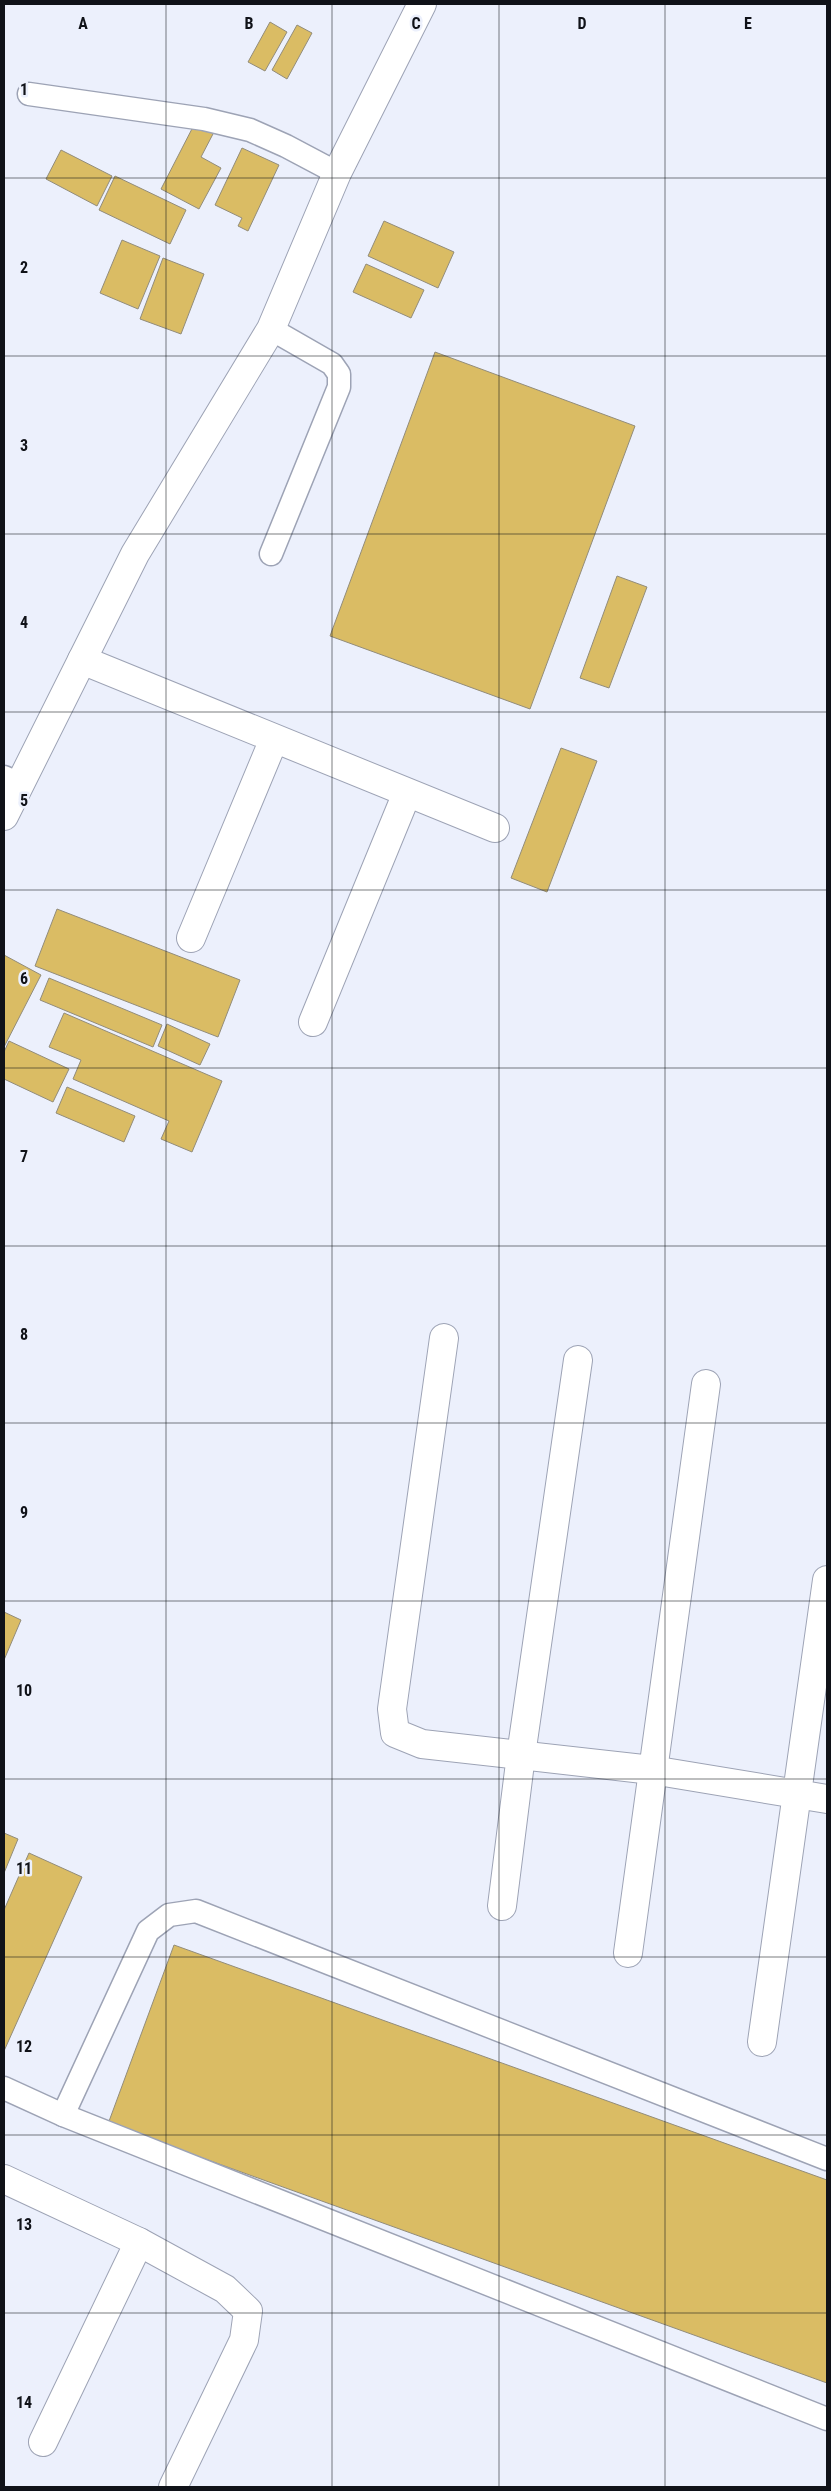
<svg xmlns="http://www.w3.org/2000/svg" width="831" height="2491" font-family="'Roboto Condensed',sans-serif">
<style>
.building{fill:#dabc64;stroke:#928c7a}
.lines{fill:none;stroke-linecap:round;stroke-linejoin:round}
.lane-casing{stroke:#9da3b5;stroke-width:25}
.street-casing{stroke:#9da3b5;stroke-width:30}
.secondary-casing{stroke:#9da3b5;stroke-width:30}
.lane{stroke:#fff;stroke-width:22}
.street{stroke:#fff;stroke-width:28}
.secondary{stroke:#fff;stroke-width:28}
.grid{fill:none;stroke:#101218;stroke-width:1;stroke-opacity:0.55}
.grid-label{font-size:16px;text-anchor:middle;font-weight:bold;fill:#101218;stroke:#ecf0fc;stroke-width:5;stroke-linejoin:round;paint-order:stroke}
</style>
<rect width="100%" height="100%" fill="#ecf0fc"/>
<!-- building -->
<g class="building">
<polygon points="270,22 287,32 265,71 248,62"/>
<polygon points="297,25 312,33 287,79 272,70"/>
<polygon points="195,123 214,132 201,157 221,168 199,209 161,189"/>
<polygon points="242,148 279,165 248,231 238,226 242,218 215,205"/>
<polygon points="61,150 112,176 97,206 46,179"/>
<polygon points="115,176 186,210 170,244 99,210"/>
<polygon points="384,221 454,252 438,288 368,256"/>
<polygon points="122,240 160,256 138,309 100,293"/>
<polygon points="163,258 204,274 181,334 140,319"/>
<polygon points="366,264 424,290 411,318 353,292"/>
<polygon points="435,352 635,426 530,709 330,636"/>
<polygon points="617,576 647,587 609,688 580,678"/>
<polygon points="561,748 597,761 547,892 511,878"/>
<polygon points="57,909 240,980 218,1037 35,966"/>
<polygon points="4,955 41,975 4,1047"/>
<polygon points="49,978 162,1025 153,1047 40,1000"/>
<polygon points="64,1013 222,1081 192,1152 161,1139 169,1121 73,1079 81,1060 49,1047"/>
<polygon points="167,1024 210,1044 200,1065 158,1046"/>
<polygon points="9,1041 69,1069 53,1102 4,1079 4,1052"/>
<polygon points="67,1087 135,1116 124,1142 56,1113"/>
<polygon points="4,1612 21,1620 4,1660"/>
<polygon points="4,1833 18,1839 4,1873"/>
<polygon points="29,1853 82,1877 4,2051 4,1910"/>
<polygon points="174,1945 827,2180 827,2383 108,2124"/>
</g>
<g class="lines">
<!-- lane casing -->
<g class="lane-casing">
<g id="lane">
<polyline points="29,94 204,119 250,130 286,146 337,173"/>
<polyline points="271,554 339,387 339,374 332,364 271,329"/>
<polyline points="4,777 20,784"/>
<polyline points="4,2088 63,2115 827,2419"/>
<polyline points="63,2115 148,1931 169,1915 196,1911 827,2159"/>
</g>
</g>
<!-- street casing -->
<g class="street-casing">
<g id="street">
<polyline points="82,660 495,828"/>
<polyline points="191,938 274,739"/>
<polyline points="313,1022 407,793"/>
<polyline points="444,1338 392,1709 395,1733 422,1744 652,1770 827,1799"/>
<polyline points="502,1906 521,1755 578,1360"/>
<polyline points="628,1953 706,1384"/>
<polyline points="762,2042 827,1580"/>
<polyline points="4,2179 139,2242 225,2289 248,2311 244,2340 173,2487"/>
<polyline points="43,2442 139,2242"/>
</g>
</g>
<!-- secondary casing -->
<g class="secondary-casing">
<polyline id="secondary" points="4,816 135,554 271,329 337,173 422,4"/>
</g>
<!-- lane -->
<use href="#lane" class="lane"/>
<!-- street -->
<use href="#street" class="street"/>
<!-- secondary -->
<use href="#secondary" class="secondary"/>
</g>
<!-- grid -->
<path class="grid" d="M166 4V2487M332 4V2487M499 4V2487M665 4V2487M4 178H827M4 356H827M4 534H827M4 712H827M4 890H827M4 1068H827M4 1246H827M4 1423H827M4 1601H827M4 1779H827M4 1957H827M4 2135H827M4 2313H827"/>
<g class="grid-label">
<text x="83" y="29">A</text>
<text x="249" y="29">B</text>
<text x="416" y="29">C</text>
<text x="582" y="29">D</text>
<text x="748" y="29">E</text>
<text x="24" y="95">1</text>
<text x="24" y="273">2</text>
<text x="24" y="451">3</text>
<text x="24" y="628">4</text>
<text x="24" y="806">5</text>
<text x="24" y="984">6</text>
<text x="24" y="1162">7</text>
<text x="24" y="1340">8</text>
<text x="24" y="1518">9</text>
<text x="24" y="1696">10</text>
<text x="24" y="1874">11</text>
<text x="24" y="2052">12</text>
<text x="24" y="2230">13</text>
<text x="24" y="2408">14</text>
</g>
<!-- border -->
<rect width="831" height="2491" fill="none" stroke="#101218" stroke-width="10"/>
</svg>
